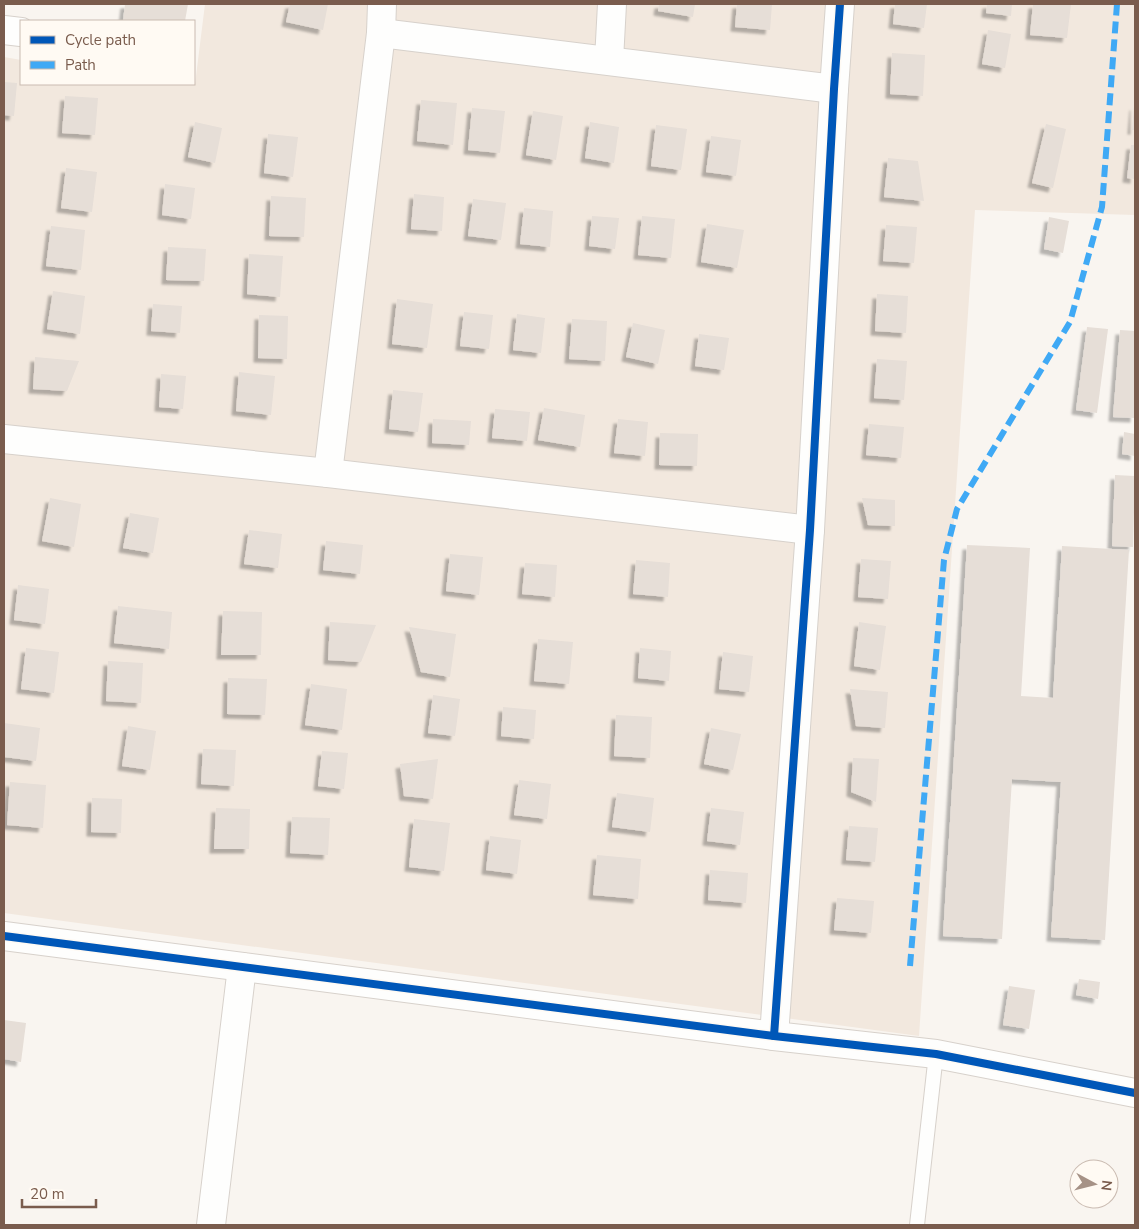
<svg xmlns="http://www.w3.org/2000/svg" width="1139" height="1229" font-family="'Nunito Sans',sans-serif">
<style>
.residential{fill:#f2e8de}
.building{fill:#e6ded7;filter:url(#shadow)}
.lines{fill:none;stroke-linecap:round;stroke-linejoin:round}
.lane-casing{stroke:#d7d1cb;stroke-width:16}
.street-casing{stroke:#d7d1cb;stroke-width:30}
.lane{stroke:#fefefd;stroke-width:14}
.street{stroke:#fefefd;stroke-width:28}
.quiet{stroke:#3fa9f5;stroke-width:6;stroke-dasharray:12 6;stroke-linecap:butt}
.cycleway-casing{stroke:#fffaf3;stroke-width:11}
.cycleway{stroke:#0057b8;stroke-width:8}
</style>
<defs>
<filter id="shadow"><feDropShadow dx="-4.5" dy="4.5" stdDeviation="1" flood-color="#0004"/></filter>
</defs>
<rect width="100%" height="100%" fill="#f9f5f0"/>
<!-- residential -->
<polygon class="residential" points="205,4 1135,4 1135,215 975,210 919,1036 4,913 4,57 21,60 21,84 195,84"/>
<!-- building -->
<g class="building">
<polygon points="125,4 188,4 185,21 123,21"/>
<polygon points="290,4 328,4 323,30 286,22"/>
<polygon points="659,4 695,4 693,17 658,11"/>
<polygon points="737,4 772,4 770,30 735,27"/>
<polygon points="895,4 927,4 924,28 893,24"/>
<polygon points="987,4 1012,4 1011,16 986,13"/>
<polygon points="1033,4 1071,4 1067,38 1030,35"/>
<polygon points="988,30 1011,34 1005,68 982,64"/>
<polygon points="892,53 925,55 923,96 890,94"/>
<polygon points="4,82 17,83 14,116 4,115"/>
<polygon points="65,96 98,98 95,135 62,133"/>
<polygon points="421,100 457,103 453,145 417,141"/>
<polygon points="1134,106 1135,106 1135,130 1132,130"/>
<polygon points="472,108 505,111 500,153 468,150"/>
<polygon points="533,111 563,116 556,160 526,155"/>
<polygon points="195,122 222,128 215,163 188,157"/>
<polygon points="590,122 619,127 614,163 585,158"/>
<polygon points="1046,124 1066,129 1053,188 1032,183"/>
<polygon points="656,125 687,129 681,170 651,166"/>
<polygon points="268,134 298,137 293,177 264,173"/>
<polygon points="711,136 741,140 736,176 706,172"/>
<polygon points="1131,145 1135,145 1135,179 1127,178"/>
<polygon points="888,158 918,161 924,201 884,197"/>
<polygon points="66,168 97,172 92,212 61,208"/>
<polygon points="165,184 195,188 191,219 162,215"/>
<polygon points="414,194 444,197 442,231 411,229"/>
<polygon points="271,196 306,198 304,237 269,236"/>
<polygon points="473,199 506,203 501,240 468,236"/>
<polygon points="524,208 553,211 550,247 520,244"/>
<polygon points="592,216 619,218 615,249 589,246"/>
<polygon points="642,216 675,219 671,258 638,255"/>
<polygon points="1049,217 1069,221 1063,253 1044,249"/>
<polygon points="707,224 744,230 737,268 701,262"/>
<polygon points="886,225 917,227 914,263 883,261"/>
<polygon points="51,226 85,230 81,270 46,266"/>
<polygon points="168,247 206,249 204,281 166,280"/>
<polygon points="249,254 283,256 280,297 247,294"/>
<polygon points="53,291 85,296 80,334 47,329"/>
<polygon points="877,294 908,296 906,333 875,331"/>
<polygon points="397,299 433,304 427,348 392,344"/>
<polygon points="153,304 182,306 180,333 151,331"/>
<polygon points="464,312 493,315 489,349 460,346"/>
<polygon points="517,314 545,318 541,353 513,350"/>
<polygon points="259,315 288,316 287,359 258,358"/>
<polygon points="572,319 607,321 605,361 569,359"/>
<polygon points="633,323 665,330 658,364 626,357"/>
<polygon points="1087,327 1108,329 1097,413 1076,410"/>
<polygon points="1120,330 1135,331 1135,418 1113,417"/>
<polygon points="699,334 729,338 724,370 695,366"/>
<polygon points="35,357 79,361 67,391 33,389"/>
<polygon points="877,359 907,361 904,400 874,398"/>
<polygon points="239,372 275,376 271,415 236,411"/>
<polygon points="161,374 186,376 183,409 159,407"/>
<polygon points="393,390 423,393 418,432 389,429"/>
<polygon points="544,408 585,415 580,447 538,440"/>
<polygon points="495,409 530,412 527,441 492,438"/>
<polygon points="433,419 471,421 469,445 432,443"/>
<polygon points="618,419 648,422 645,456 614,453"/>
<polygon points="869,424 904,427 901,458 866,455"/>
<polygon points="1124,432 1135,434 1135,456 1122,454"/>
<polygon points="660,433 698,434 697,466 659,465"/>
<polygon points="1115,475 1135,476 1133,547 1112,546"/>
<polygon points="50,498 81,504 74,547 42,541"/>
<polygon points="862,498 895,500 895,526 868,525"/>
<polygon points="130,513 159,518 153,553 123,548"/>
<polygon points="249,530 282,534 278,568 244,564"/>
<polygon points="326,541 363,545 360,574 323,570"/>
<polygon points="967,545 1030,548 1021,696 1053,698 1062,546 1129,550 1105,940 1051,937 1061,782 1012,779 1002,939 943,936"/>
<polygon points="450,554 483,557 479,595 446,591"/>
<polygon points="861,559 891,561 888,599 858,597"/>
<polygon points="636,560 670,563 668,597 633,594"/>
<polygon points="525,563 557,565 555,597 522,594"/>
<polygon points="18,585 49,589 45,624 14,620"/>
<polygon points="118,606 172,612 169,649 114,643"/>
<polygon points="223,611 262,612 261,655 221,655"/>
<polygon points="330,622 376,625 361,662 328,660"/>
<polygon points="859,622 886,626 880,670 854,666"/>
<polygon points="409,627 456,634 450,677 421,672"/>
<polygon points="538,639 573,642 569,684 534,681"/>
<polygon points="26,648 59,652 54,693 21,689"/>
<polygon points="640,648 671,651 669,681 638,678"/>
<polygon points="723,652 753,656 749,692 719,689"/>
<polygon points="108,661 143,663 141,703 106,701"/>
<polygon points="228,678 267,679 265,715 227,714"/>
<polygon points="311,684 347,689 342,730 305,725"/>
<polygon points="850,689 888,692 885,728 856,726"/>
<polygon points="433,695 460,699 455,736 428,733"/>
<polygon points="503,707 536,710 534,739 501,736"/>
<polygon points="616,715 652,717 650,758 614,756"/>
<polygon points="4,723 40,728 36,761 4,757"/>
<polygon points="128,726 156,731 150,770 122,766"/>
<polygon points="711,728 741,734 733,770 704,764"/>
<polygon points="203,749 236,750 234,786 201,784"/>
<polygon points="322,751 348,753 344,789 318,786"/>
<polygon points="853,758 879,759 876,802 851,792"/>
<polygon points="438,759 433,799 404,796 400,764"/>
<polygon points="519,780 551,784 547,819 514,815"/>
<polygon points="10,782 46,785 43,828 7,825"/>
<polygon points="617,793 654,798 650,832 612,827"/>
<polygon points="92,798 122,799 121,833 91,832"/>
<polygon points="216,808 250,809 249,849 214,849"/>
<polygon points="711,808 744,812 740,845 707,841"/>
<polygon points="292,817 330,818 328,855 290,853"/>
<polygon points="414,819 450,823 444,871 409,867"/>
<polygon points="849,826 878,828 875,862 846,860"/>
<polygon points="490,836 521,840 517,874 486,870"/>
<polygon points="597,855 641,859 638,899 593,895"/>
<polygon points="710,870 748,873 746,903 708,900"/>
<polygon points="837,898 874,901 871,933 834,930"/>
<polygon points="1079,979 1100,982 1098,999 1076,995"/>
<polygon points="1009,986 1035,990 1029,1029 1003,1025"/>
<polygon points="4,1020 26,1023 21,1062 4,1059"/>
</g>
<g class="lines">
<!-- lane casing -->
<g class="lane-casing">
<polyline id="lane" points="917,1225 936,1054"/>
</g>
<!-- street casing -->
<g class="street-casing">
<g id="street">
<polyline points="4,30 21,32"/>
<polyline points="381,33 834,89"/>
<polyline points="609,60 612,4"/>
<polyline points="4,439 328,473 810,530"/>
<polyline points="328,473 381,33 382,4"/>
<polyline points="4,936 774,1036 936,1054 1135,1093"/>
<polyline points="774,1036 810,530 834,89 840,4"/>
<polyline points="211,1225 242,967"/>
</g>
</g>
<!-- lane -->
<use href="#lane" class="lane"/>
<!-- street -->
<use href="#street" class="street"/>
<!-- quiet -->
<polyline class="quiet" points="910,966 944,560 957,509 1070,322 1102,207 1117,4"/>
<!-- cycleway casing -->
<g class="cycleway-casing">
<g id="cycleway">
<polyline points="4,936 774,1036 936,1054 1135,1093"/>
<polyline points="774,1036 810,530 834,89 840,4"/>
</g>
</g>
<!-- cycleway -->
<use href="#cycleway" class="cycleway"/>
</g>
<!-- border -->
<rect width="1139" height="1229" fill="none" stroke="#7a5c4d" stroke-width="10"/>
<!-- legend -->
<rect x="20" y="20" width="175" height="65" fill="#fffaf3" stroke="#cabbb1"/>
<rect x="30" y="36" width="25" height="8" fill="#0057b8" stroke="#cabbb1"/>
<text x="65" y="45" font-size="15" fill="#7a5c4d">Cycle path</text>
<rect x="30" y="61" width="25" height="8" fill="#3fa9f5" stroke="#cabbb1"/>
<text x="65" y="70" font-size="15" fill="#7a5c4d">Path</text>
<!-- north arrow -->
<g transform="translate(1094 1184) rotate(97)"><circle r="24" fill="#fffaf3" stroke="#cabbb1"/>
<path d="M0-4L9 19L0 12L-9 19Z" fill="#a69286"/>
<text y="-8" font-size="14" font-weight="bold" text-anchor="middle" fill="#7a5c4d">N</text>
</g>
<!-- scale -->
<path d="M22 1199v8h74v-8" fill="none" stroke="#7a5c4d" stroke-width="2.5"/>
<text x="30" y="1199" font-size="15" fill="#7a5c4d" stroke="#fffaf3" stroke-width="4" paint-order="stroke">20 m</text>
</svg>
